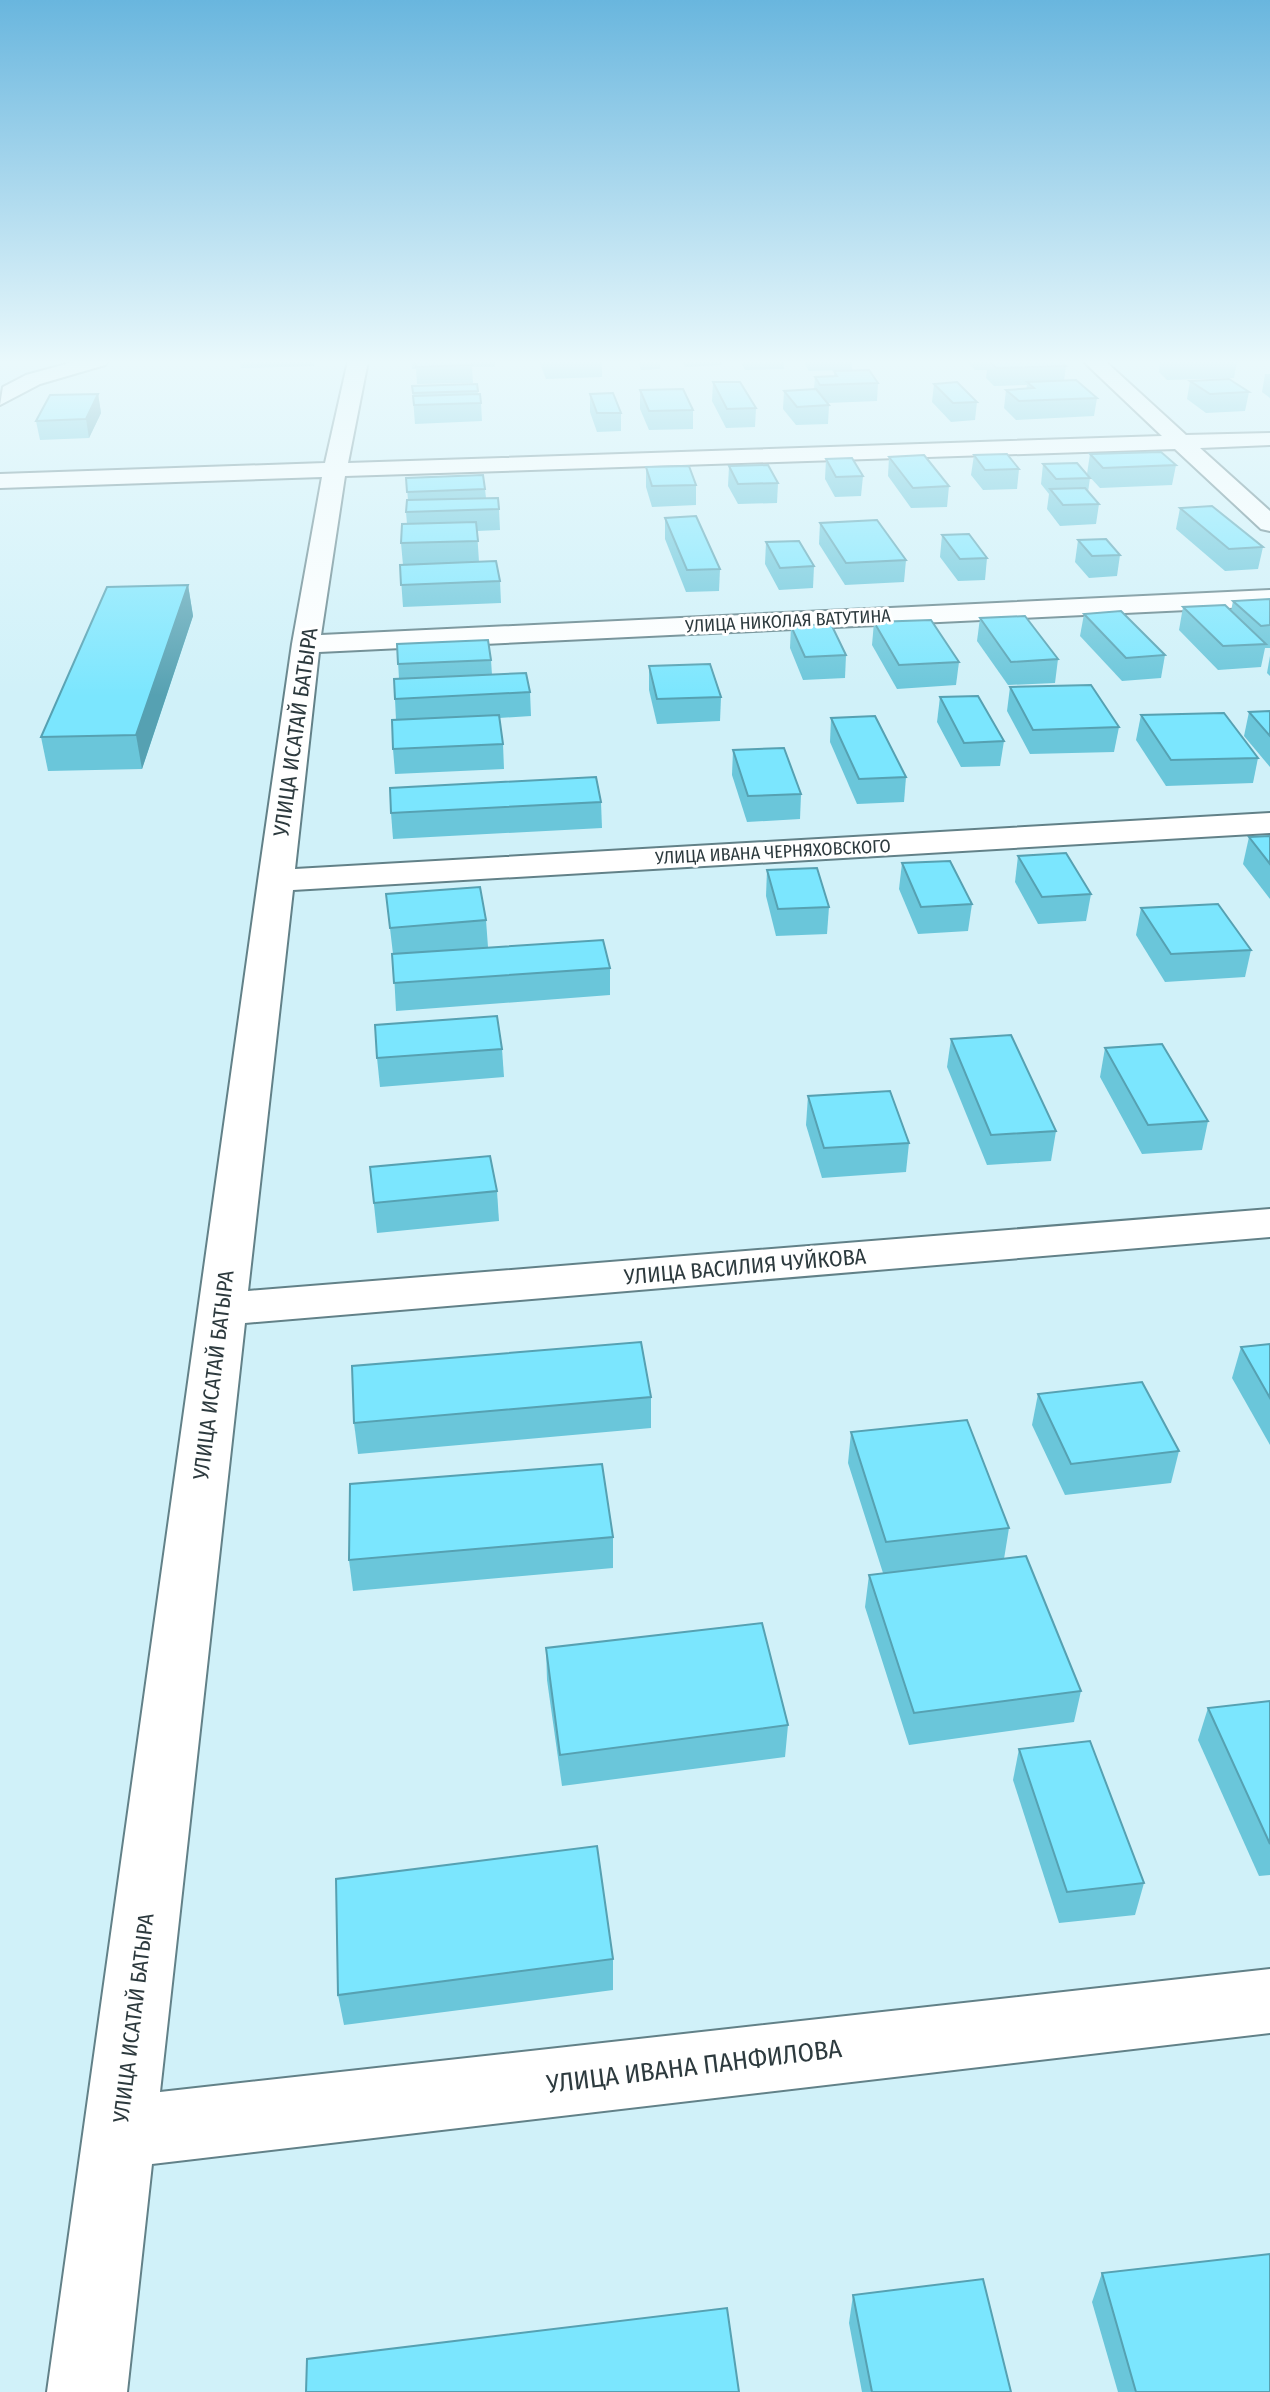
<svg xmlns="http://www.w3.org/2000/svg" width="1270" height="2392" font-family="'Fira Sans Condensed',sans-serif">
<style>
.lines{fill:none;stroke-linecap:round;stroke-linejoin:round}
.minor-casing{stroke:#628188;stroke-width:4}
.minor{fill:#fff;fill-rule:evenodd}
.wall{fill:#6ac6da}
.shaded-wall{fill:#56a1b2}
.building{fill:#7be6fe;stroke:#56a1b2;stroke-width:2}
.labels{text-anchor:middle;stroke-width:6;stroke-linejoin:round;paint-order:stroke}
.far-street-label{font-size:18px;fill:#2d3a3e;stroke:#fff}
.street-label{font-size:22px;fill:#2d3a3e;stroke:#fff}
.near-street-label{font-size:26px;fill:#2d3a3e;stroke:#fff}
</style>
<rect width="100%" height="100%" fill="#d0f1f9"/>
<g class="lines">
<!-- minor casing -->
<g class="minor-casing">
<g id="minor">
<polygon points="77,361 108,361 105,365 40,384 0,405 3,387 26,375"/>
<polygon points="348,361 368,361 348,463 1162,436 1083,361 1105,361 1186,435 1270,433 1270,445 1200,448 1270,511 1270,531 1261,529 1175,449 345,476 321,635 1270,590 1270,606 319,652 295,869 1270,813 1270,833 293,890 248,1291 1270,1209 1270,1237 245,1323 160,2092 1270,1969 1270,2033 152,2164 127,2392 47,2392 258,881 292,644 322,477 0,488 0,474 325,463"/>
</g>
</g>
<!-- minor -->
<use href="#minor" class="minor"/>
</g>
<!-- wall -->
<g class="wall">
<polygon points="240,361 314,361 314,366 241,368"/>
<polygon points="411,361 495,361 495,367 472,367 473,383 417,384 416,369 412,369"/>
<polygon points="539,361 602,361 602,377 546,379"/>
<polygon points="638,361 660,361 660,369 641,370"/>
<polygon points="682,361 722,361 722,365 685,367"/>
<polygon points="740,361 784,361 784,369 745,370"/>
<polygon points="803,361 852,361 852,370 809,371"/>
<polygon points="966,361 1061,361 1066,366 1064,381 1097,398 1094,416 1016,420 1004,408 1006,390 1026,389 1027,385 994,386 986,378 987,370 975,370"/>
<polygon points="1160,361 1237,361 1234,378 1167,380 1159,372"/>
<polygon points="834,371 878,383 877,401 827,403 829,405 828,424 796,425 783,409 784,391 814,389 815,377 834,377"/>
<polygon points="1265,374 1270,374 1270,398 1262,392"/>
<polygon points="1190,381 1249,392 1245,411 1206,413 1187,399"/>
<polygon points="713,382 756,408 755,427 726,428 712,401"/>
<polygon points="477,384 478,394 481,403 482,421 415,424 412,386"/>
<polygon points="934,384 977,402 975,420 951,422 932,402"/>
<polygon points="640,390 693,410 693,429 649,430 640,409"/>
<polygon points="98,394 101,413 89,438 40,440 36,421"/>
<polygon points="590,394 621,413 621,431 597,432 590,412"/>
<polygon points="1090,454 1176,465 1172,485 1100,488 1087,474"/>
<polygon points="974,455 1019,469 1017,489 983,490 971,475"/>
<polygon points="889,457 949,486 947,507 911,508 888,476"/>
<polygon points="826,459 863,476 861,496 835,497 825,479"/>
<polygon points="1043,464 1090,478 1088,492 1099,504 1096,524 1060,526 1047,509 1049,494 1041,484"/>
<polygon points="729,466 778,483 777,503 738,504 728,486"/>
<polygon points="646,467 696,485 696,505 652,507 646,487"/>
<polygon points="406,478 485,489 486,498 499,509 500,530 477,531 479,562 500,581 501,603 403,607 400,565 403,565 401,543 407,524 406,512 408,500"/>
<polygon points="1180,508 1263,547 1258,569 1225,571 1176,529"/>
<polygon points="665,518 720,569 719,591 686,592 665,539"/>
<polygon points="820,523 906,560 904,582 845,585 819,544"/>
<polygon points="942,535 987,558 985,580 958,581 940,557"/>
<polygon points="1078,540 1120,555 1117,576 1089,578 1075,562"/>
<polygon points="766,542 814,566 813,588 779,590 765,564"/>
<polygon points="188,585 193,616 142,769 48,771 41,737"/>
<polygon points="1270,599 1270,648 1265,648 1261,667 1218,670 1179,630 1183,607 1231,611 1233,601"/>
<polygon points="1084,614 1165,655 1161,678 1122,681 1080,636"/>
<polygon points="980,618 1058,659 1055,683 1008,685 977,641"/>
<polygon points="874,622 959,662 956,685 897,689 872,645"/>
<polygon points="791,626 846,655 845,678 803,680 790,648"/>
<polygon points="397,644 491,660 492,675 530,692 531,716 499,718 503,744 504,769 395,774 393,749 396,720 395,699 399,679"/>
<polygon points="1270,656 1270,676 1267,673"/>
<polygon points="649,666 721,697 720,721 657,724 649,690"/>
<polygon points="1010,687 1119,727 1114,752 1030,754 1007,711"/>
<polygon points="940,697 1004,741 1000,766 961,767 937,722"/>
<polygon points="1270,711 1270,767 1244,736 1249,712"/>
<polygon points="1141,715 1258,758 1253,783 1166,786 1136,740"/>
<polygon points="831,718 906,777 904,802 857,804 830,742"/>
<polygon points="733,750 801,794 800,819 747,822 732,775"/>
<polygon points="601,802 602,828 393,839 391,813"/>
<polygon points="1270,836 1270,899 1243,864 1249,837"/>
<polygon points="1018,856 1091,894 1086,921 1038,924 1015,882"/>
<polygon points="902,863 972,904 968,931 918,934 899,889"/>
<polygon points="767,870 829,907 827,934 776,936 766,896"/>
<polygon points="386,894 486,920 488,947 610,968 610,995 396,1011 393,954"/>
<polygon points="1141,908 1251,950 1245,977 1165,982 1136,935"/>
<polygon points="951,1039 1056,1131 1051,1161 987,1165 947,1067"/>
<polygon points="1105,1048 1208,1121 1202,1150 1142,1154 1100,1077"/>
<polygon points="502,1049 504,1077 380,1087 377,1058"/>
<polygon points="808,1096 909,1143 906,1172 822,1178 806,1125"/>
<polygon points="370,1167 497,1191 499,1221 377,1233"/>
<polygon points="1270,1344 1270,1445 1232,1378 1241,1347"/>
<polygon points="1038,1394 1179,1451 1171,1483 1065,1495 1032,1425"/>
<polygon points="651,1397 651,1428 358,1454 354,1423"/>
<polygon points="851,1432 1009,1528 1004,1559 1081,1691 1074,1722 909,1745 865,1607 869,1575 883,1573 848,1463"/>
<polygon points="613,1537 613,1568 353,1591 349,1560"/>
<polygon points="546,1648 788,1725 785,1757 562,1786 547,1680"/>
<polygon points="1270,1701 1270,1875 1259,1876 1198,1740 1208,1708"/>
<polygon points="1019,1749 1144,1883 1135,1915 1059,1923 1013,1780"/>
<polygon points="613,1959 613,1990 344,2025 338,1995"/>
<polygon points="1102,2273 1270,2392 1118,2392 1092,2302"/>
<polygon points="853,2295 1011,2392 862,2392 849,2323"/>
</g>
<!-- shaded-wall -->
<g class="shaded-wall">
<polygon points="98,394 101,413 89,438 86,419"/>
<polygon points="188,585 193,616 142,769 136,735"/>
</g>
<!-- building -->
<g class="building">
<polygon points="415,361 472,361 472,365 416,367"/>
<polygon points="990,361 1061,361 1066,366 996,368"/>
<polygon points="869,370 878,383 820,385 815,377 837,376 834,371"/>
<polygon points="1229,379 1249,392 1210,394 1190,381"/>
<polygon points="1076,380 1097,398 1019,401 1006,390 1034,388 1027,382"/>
<polygon points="713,382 740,382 756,408 727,409"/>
<polygon points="957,382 977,402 953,403 934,384"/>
<polygon points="477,384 478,391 413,393 412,386"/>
<polygon points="683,389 693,410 649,411 640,390"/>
<polygon points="816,389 829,405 797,407 784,391"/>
<polygon points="613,393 621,413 597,413 590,394"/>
<polygon points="98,394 86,419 36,421 50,395"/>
<polygon points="480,394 481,403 414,405 413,396"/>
<polygon points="1161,452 1176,465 1103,468 1090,454"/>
<polygon points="1007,454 1019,469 985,470 974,455"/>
<polygon points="924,455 949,486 913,488 889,457"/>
<polygon points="852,458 863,476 836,477 826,459"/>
<polygon points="1077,463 1090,478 1056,479 1043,464"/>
<polygon points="768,465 778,483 738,484 729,466"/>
<polygon points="689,466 696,485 652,486 646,467"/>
<polygon points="483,475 485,489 407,492 406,478"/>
<polygon points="1085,488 1099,504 1063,505 1050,489"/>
<polygon points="498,498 499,509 406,512 407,500"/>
<polygon points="1212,506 1263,547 1229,549 1180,508"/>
<polygon points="696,516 720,569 687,570 665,518"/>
<polygon points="877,520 906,560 846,563 820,523"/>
<polygon points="476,522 478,541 401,543 402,524"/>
<polygon points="969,534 987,558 960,559 942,535"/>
<polygon points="1106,539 1120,555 1092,556 1078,540"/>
<polygon points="799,541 814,566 780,568 766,542"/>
<polygon points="496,561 500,581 401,585 400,565"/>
<polygon points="188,585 136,735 41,737 107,587"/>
<polygon points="1270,599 1270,625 1261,626 1233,601"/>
<polygon points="1225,605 1266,644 1223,646 1183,607"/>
<polygon points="1121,611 1165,655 1126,658 1084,614"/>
<polygon points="1025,616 1058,659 1011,662 980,618"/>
<polygon points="931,620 959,662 899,665 874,622"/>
<polygon points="831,624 846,655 805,657 791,626"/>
<polygon points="488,640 491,660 398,664 397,644"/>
<polygon points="710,664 721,697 657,699 649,666"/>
<polygon points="526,673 530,692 395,699 394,679"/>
<polygon points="1091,685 1119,727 1033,730 1010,687"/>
<polygon points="978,696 1004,741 964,743 940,697"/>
<polygon points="1270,711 1270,736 1249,712"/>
<polygon points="1224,713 1258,758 1171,760 1141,715"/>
<polygon points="499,715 503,744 393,749 392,720"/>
<polygon points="875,716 906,777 859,779 831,718"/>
<polygon points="784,748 801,794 748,796 733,750"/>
<polygon points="596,777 601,802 391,813 390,788"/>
<polygon points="1270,836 1270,864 1249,837"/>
<polygon points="1066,853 1091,894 1042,897 1018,856"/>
<polygon points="950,861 972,904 921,907 902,863"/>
<polygon points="817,868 829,907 778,909 767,870"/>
<polygon points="480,887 486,920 390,928 386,894"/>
<polygon points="1218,904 1251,950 1171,954 1141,908"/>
<polygon points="603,940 610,968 394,983 392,954"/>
<polygon points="497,1016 502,1049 377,1058 375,1025"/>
<polygon points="1011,1035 1056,1131 991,1135 951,1039"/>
<polygon points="1162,1044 1208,1121 1148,1125 1105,1048"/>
<polygon points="890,1091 909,1143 824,1148 808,1096"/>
<polygon points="490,1156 497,1191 374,1203 370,1167"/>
<polygon points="641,1342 651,1397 354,1423 352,1366"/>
<polygon points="1270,1344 1270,1398 1241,1347"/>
<polygon points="1142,1382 1179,1451 1071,1464 1038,1394"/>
<polygon points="967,1420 1009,1528 886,1542 851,1432"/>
<polygon points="602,1464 613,1537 349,1560 350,1484"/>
<polygon points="1026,1556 1081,1691 914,1713 869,1575"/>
<polygon points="762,1623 788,1725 560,1755 546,1648"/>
<polygon points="1270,1701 1270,1844 1208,1708"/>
<polygon points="1090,1741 1144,1883 1067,1892 1019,1749"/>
<polygon points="597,1846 613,1959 338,1995 336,1879"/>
<polygon points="1270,2254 1270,2392 1136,2392 1102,2273"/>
<polygon points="983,2279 1011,2392 872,2392 853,2295"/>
<polygon points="727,2308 739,2392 306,2392 307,2359"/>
</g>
<!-- sky -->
<linearGradient id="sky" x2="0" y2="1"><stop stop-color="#69b6de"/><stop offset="0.52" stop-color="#eaf9fc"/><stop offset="1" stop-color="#eaf9fc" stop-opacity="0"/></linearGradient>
<rect width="1270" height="696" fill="url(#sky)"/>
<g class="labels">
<!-- far-street labels -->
<g class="far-street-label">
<text transform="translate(788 621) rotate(-3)" y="6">УЛИЦА НИКОЛАЯ ВАТУТИНА</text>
<text transform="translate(773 852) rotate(-3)" y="6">УЛИЦА ИВАНА ЧЕРНЯХОВСКОГО</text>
</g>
<!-- street labels -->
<g class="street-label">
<text transform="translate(295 732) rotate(-82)" y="8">УЛИЦА ИСАТАЙ БАТЫРА</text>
<text transform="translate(745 1266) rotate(-5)" y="8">УЛИЦА ВАСИЛИЯ ЧУЙКОВА</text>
<text transform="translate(213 1375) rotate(-83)" y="8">УЛИЦА ИСАТАЙ БАТЫРА</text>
<text transform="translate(133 2018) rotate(-83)" y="8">УЛИЦА ИСАТАЙ БАТЫРА</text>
</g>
<!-- near-street labels -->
<g class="near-street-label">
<text transform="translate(694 2066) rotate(-7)" y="9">УЛИЦА ИВАНА ПАНФИЛОВА</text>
</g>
</g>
</svg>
